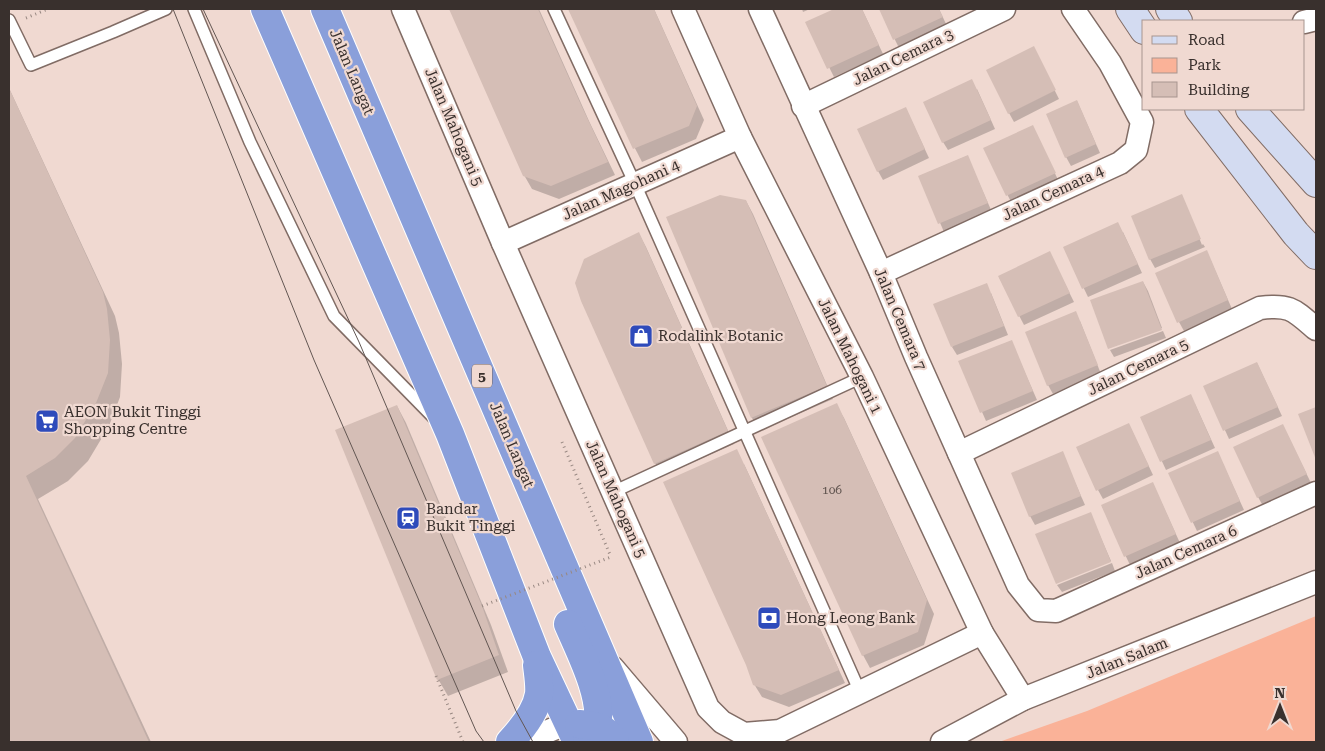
<svg xmlns="http://www.w3.org/2000/svg" width="1325" height="751" font-family="'Roboto Serif',serif">
<style>
.green{fill:#fab298}
.shadow{fill:#0003}
.building{fill:#d5beb6}
.lines{fill:none;stroke-linecap:round;stroke-linejoin:round}
.service-casing{stroke:#816c65;stroke-width:14}
.minor-casing{stroke:#816c65;stroke-width:25}
.secondary-casing{stroke:#816c65;stroke-width:30}
.trunk-casing{stroke:#fff;stroke-width:30}
.path{stroke:#988882;stroke-width:3;stroke-dasharray:1 4;stroke-linecap:butt}
.service{stroke:#fff;stroke-width:11}
.minor{stroke:#fff;stroke-width:22}
.secondary{stroke:#d3dbf1;stroke-width:28}
.trunk{stroke:#8a9fda;stroke-width:28}
.tram{stroke:#625652;stroke-width:1}
.path-bridge{stroke:#988882;stroke-width:3;stroke-dasharray:1 4;stroke-linecap:butt}
.labels{text-anchor:middle;stroke-width:4.5;stroke-linejoin:round;paint-order:stroke}
.number-label{font-size:12px;fill:#60544f}
.shield{fill:#f0d9d1;stroke:#70635e;stroke-width:1}
.shield-label{font-size:14px;font-weight:bold;fill:#39302d}
.street-label{font-size:15px;fill:#39302d;stroke:#f0d9d1}
.poi-label{font-size:15px;fill:#39302d;stroke:#f0d9d1;text-anchor:start}
</style>
<rect width="100%" height="100%" fill="#f0d9d1"/>
<!-- green -->
<polygon class="green" points="1316,616 1316,741 999,742 1087,711"/>
<!-- shadow -->
<g class="shadow">
<polygon points="451,9 539,9 589,121 615,175 559,199 532,189 524,175"/>
<polygon points="570,9 654,9 704,120 696,139 642,162 617,113"/>
<polygon points="802,9 810,9 803,12"/>
<polygon points="837,9 862,9 883,54 834,77 807,23"/>
<polygon points="880,9 939,9 947,26 899,48"/>
<polygon points="1038,57 1059,99 1014,122 1009,113"/>
<polygon points="9,88 115,316 119,333 122,364 120,397 109,426 88,461 68,481 38,499 151,742 9,742"/>
<polygon points="977,89 995,129 948,150 943,142"/>
<polygon points="1077,101 1100,153 1071,166 1066,157"/>
<polygon points="906,109 929,158 883,180 878,171"/>
<polygon points="1037,135 1059,182 1012,204 985,149"/>
<polygon points="967,156 992,212 944,232 920,176"/>
<polygon points="746,201 753,214 833,399 759,431 752,418 668,218"/>
<polygon points="1185,203 1202,245 1203,244 1205,247 1155,268 1150,259"/>
<polygon points="1123,232 1142,273 1088,297 1064,247"/>
<polygon points="639,234 646,247 734,444 662,476 655,463"/>
<polygon points="1211,261 1232,309 1184,331 1179,322"/>
<polygon points="1054,262 1074,302 1024,325 999,277"/>
<polygon points="1143,282 1148,291 1162,328 1109,348"/>
<polygon points="991,293 1008,335 957,355 952,347"/>
<polygon points="1080,321 1101,374 1053,394 1048,385"/>
<polygon points="1163,331 1166,338 1114,357 1110,350"/>
<polygon points="1011,341 1037,400 986,421 960,362"/>
<polygon points="1257,363 1282,416 1229,439 1205,386"/>
<polygon points="1195,404 1215,448 1166,470 1142,418"/>
<polygon points="836,405 844,418 934,614 924,645 870,668 863,655"/>
<polygon points="397,406 406,423 491,625 508,672 448,696 438,679"/>
<polygon points="1133,433 1153,475 1103,499 1098,490"/>
<polygon points="1287,434 1311,483 1263,506 1258,497"/>
<polygon points="1062,453 1085,505 1035,525 1030,516"/>
<polygon points="1222,462 1244,510 1197,531 1170,474"/>
<polygon points="744,464 845,683 789,707 762,697 754,684"/>
<polygon points="1153,484 1180,543 1130,565 1102,506"/>
<polygon points="1090,513 1111,561 1056,583"/>
<polygon points="1112,563 1115,571 1062,592 1057,585"/>
</g>
<!-- building -->
<g class="building">
<polygon points="449,9 538,9 582,107 608,162 551,186 523,176"/>
<polygon points="568,9 654,9 697,106 689,126 633,149"/>
<polygon points="834,9 862,9 879,45 827,69 805,22"/>
<polygon points="879,9 939,9 943,17 893,40"/>
<polygon points="1034,46 1056,90 1008,114 986,70"/>
<polygon points="972,79 991,120 942,143 923,102"/>
<polygon points="9,88 103,292 107,309 110,340 108,373 96,403 75,438 55,458 26,476 149,742 9,742"/>
<polygon points="1077,100 1096,144 1065,158 1046,114"/>
<polygon points="906,107 925,149 877,172 857,129"/>
<polygon points="1033,125 1056,173 1006,196 983,148"/>
<polygon points="968,155 988,203 938,224 918,176"/>
<polygon points="1182,194 1201,239 1149,260 1131,216"/>
<polygon points="720,195 746,200 827,386 751,418 666,217"/>
<polygon points="1118,222 1138,264 1082,289 1063,247"/>
<polygon points="639,232 728,431 654,464 581,301 575,283 584,259"/>
<polygon points="1207,250 1228,300 1177,323 1155,273"/>
<polygon points="1050,251 1070,293 1018,317 998,276"/>
<polygon points="1143,281 1162,330 1108,349 1090,300"/>
<polygon points="987,283 1004,326 951,347 933,304"/>
<polygon points="1076,311 1098,365 1047,386 1025,332"/>
<polygon points="1012,340 1033,391 980,413 958,361"/>
<polygon points="1257,362 1278,407 1223,431 1203,386"/>
<polygon points="1191,394 1211,440 1160,462 1140,417"/>
<polygon points="837,403 927,600 918,632 862,656 761,437"/>
<polygon points="397,405 482,606 499,655 437,680 335,430"/>
<polygon points="1316,407 1316,460 1298,414"/>
<polygon points="1129,423 1149,466 1096,491 1076,447"/>
<polygon points="1283,424 1307,474 1257,498 1233,447"/>
<polygon points="737,449 839,670 781,695 753,685 746,665 663,482"/>
<polygon points="1063,451 1081,496 1029,517 1011,473"/>
<polygon points="1218,451 1240,501 1191,523 1168,473"/>
<polygon points="1153,482 1176,534 1124,557 1101,505"/>
<polygon points="1091,512 1111,562 1056,584 1035,534"/>
</g>
<g class="lines">
<!-- service casing -->
<g class="service-casing">
<g id="service">
<polyline points="194,9 250,142 334,316 433,417"/>
<polyline points="554,9 635,184 860,692"/>
<polyline points="9,20 31,65 113,32 166,9"/>
<polyline points="613,492 862,377"/>
</g>
</g>
<!-- minor casing -->
<g class="minor-casing">
<g id="minor">
<polyline points="403,9 503,243 708,708 722,722 744,734 780,731 982,633"/>
<polyline points="683,9 740,137 862,377 982,633 1023,699"/>
<polyline points="760,9 881,273 916,357 1018,585 1038,610 1056,611 1316,493"/>
<polyline points="1304,22 1316,19"/>
<polyline points="803,106 1004,9"/>
<polyline points="503,243 740,137"/>
<polyline points="881,273 1120,163 1136,150 1142,122 1110,63 1073,9"/>
<path d="M959 453 1260 308C1290 304 1294 310 1316 329"/>
<polyline points="613,668 676,742"/>
<polyline points="522,742 568,723"/>
<polyline points="942,742 1023,699 1316,582"/>
</g>
</g>
<!-- secondary casing -->
<g class="secondary-casing">
<g id="secondary">
<polyline points="1130,9 1144,30"/>
<polyline points="1170,9 1178,21"/>
<polyline points="1199,109 1296,234 1316,255"/>
<polyline points="1250,109 1316,183"/>
</g>
</g>
<!-- trunk casing -->
<g class="trunk-casing">
<g id="trunk">
<polyline points="265,9 450,434 537,657 577,742"/>
<polyline points="325,9 639,742"/>
<path d="M568 624C579 650 604 698 597 725 595 731 590 737 587 742"/>
<path d="M579 724C597 726 604 726 615 742"/>
<path d="M510 742C522 729 536 712 539 694 540 685 538 674 537 665"/>
</g>
</g>
<!-- path -->
<g class="path">
<polyline points="26,18 48,9"/>
<polyline points="562,442 611,557"/>
<polyline points="436,676 463,742"/>
</g>
<!-- service -->
<use href="#service" class="service"/>
<!-- minor -->
<use href="#minor" class="minor"/>
<!-- secondary -->
<use href="#secondary" class="secondary"/>
<!-- trunk -->
<use href="#trunk" class="trunk"/>
<!-- tram -->
<g class="tram">
<polyline points="173,9 314,360 476,731 484,742"/>
<polyline points="203,9 359,342 516,711 533,742"/>
</g>
<!-- path-bridge -->
<polyline class="path-bridge" points="482,606 611,557"/>
</g>
<!-- icons -->
<defs>
<g id="shop-square" transform="scale(1.25)"><rect x="-9" y="-9" width="18" height="18" rx="4" fill="#2e4bbb" stroke="#f0d9d1"/><path d="M-5-2.5h2.3a2.7 3.5 0 0 1 5.4 0H5L5.5 6h-11ZM-1.5-2.5h3a1.5 2.3 0 0 0-3 0Z" fill="#fff"/></g>
<g id="supermarket-square" transform="scale(1.25)"><rect x="-9" y="-9" width="18" height="18" rx="4" fill="#2e4bbb" stroke="#f0d9d1"/><path d="M-6-5.5h2.5l.6 2H6L4.5 2H-2.5L-4.4-4H-6ZM-1.5 3.2a1.3 1.3 0 1 0 .1 0ZM3 3.2a1.3 1.3 0 1 0 .1 0Z" fill="#fff"/></g>
<g id="station-square" transform="scale(1.25)"><rect x="-9" y="-9" width="18" height="18" rx="4" fill="#2e4bbb" stroke="#f0d9d1"/><path d="M-3-6H3Q5-6 5-4V2Q5 4 3 4L4.5 6H3L1.5 4h-3L-3 6H-4.5L-3 4Q-5 4-5 2V-4Q-5-6-3-6ZM-3.5-4v3h7v-3ZM-3.5 1v1.5H-2V1ZM2 1v1.5H3.5V1Z" fill="#fff"/></g>
<g id="bank-square" transform="scale(1.25)"><rect x="-9" y="-9" width="18" height="18" rx="4" fill="#2e4bbb" stroke="#f0d9d1"/><path d="M-6-4H6V4H-6ZM0-2.3a2.3 2.3 0 1 0 0 4.6a2.3 2.3 0 1 0 0-4.6Z" fill="#fff"/></g>
</defs>
<g fill-rule="evenodd">
<use href="#shop-square" x="641" y="336"/>
<use href="#supermarket-square" x="47" y="421"/>
<use href="#station-square" x="408" y="518"/>
<use href="#bank-square" x="769" y="618"/>
</g>
<g class="labels">
<!-- number labels -->
<g class="number-label">
<text x="832" y="494">106</text>
</g>
<!-- shield labels -->
<rect class="shield" x="472" y="364.5" width="20" height="23" rx="4"/>
<g class="shield-label">
<text x="482" y="381">5</text>
</g>
<!-- street labels -->
<g class="street-label">
<text transform="translate(903 57) rotate(-26)" y="5">Jalan Cemara 3</text>
<text transform="translate(352 72) rotate(67)" y="5">Jalan Langat</text>
<text transform="translate(454 127) rotate(67)" y="5">Jalan Mahogani 5</text>
<text transform="translate(621 190) rotate(-24)" y="5">Jalan Magohani 4</text>
<text transform="translate(1053 193) rotate(-25)" y="5">Jalan Cemara 4</text>
<text transform="translate(900 319) rotate(67)" y="5">Jalan Cemara 7</text>
<text transform="translate(850 356) rotate(64)" y="5">Jalan Mahogani 1</text>
<text transform="translate(1138 367) rotate(-26)" y="5">Jalan Cemara 5</text>
<text transform="translate(512 445) rotate(67)" y="5">Jalan Langat</text>
<text transform="translate(616 499) rotate(66)" y="5">Jalan Mahogani 5</text>
<text transform="translate(1186 552) rotate(-24)" y="5">Jalan Cemara 6</text>
<text transform="translate(1127 658) rotate(-22)" y="5">Jalan Salam</text>
</g>
<!-- poi labels -->
<g class="poi-label">
<text x="658" y="341">Rodalink Botanic</text>
<text x="64" y="417">AEON Bukit Tinggi<tspan x="64" dy="17">Shopping Centre</tspan></text>
<text x="426" y="514">Bandar<tspan x="426" dy="17">Bukit Tinggi</tspan></text>
<text x="786" y="623">Hong Leong Bank</text>
</g>
</g>
<!-- border -->
<rect width="1325" height="751" fill="none" stroke="#39302d" stroke-width="20"/>
<!-- legend -->
<rect x="1142" y="20" width="162" height="90" fill="#f0d9d1" stroke="#a7958f"/>
<rect x="1152" y="36" width="25" height="8" fill="#d3dbf1" stroke="#a7958f"/>
<text x="1188" y="45" font-size="15" fill="#39302d">Road</text>
<rect x="1152" y="58" width="25" height="15" fill="#fab298" stroke="#a7958f"/>
<text x="1188" y="70" font-size="15" fill="#39302d">Park</text>
<rect x="1152" y="82" width="25" height="15" fill="#d5beb6" stroke="#a7958f"/>
<text x="1188" y="95" font-size="15" fill="#39302d">Building</text>
<!-- north arrow -->
<g transform="translate(1280 706)" stroke="#f0d9d1" stroke-width="4" paint-order="stroke">
<path d="M0-4L9 19L0 12L-9 19Z" fill="#39302d"/>
<text y="-8" font-size="14" font-weight="bold" text-anchor="middle" fill="#39302d">N</text>
</g>
</svg>
